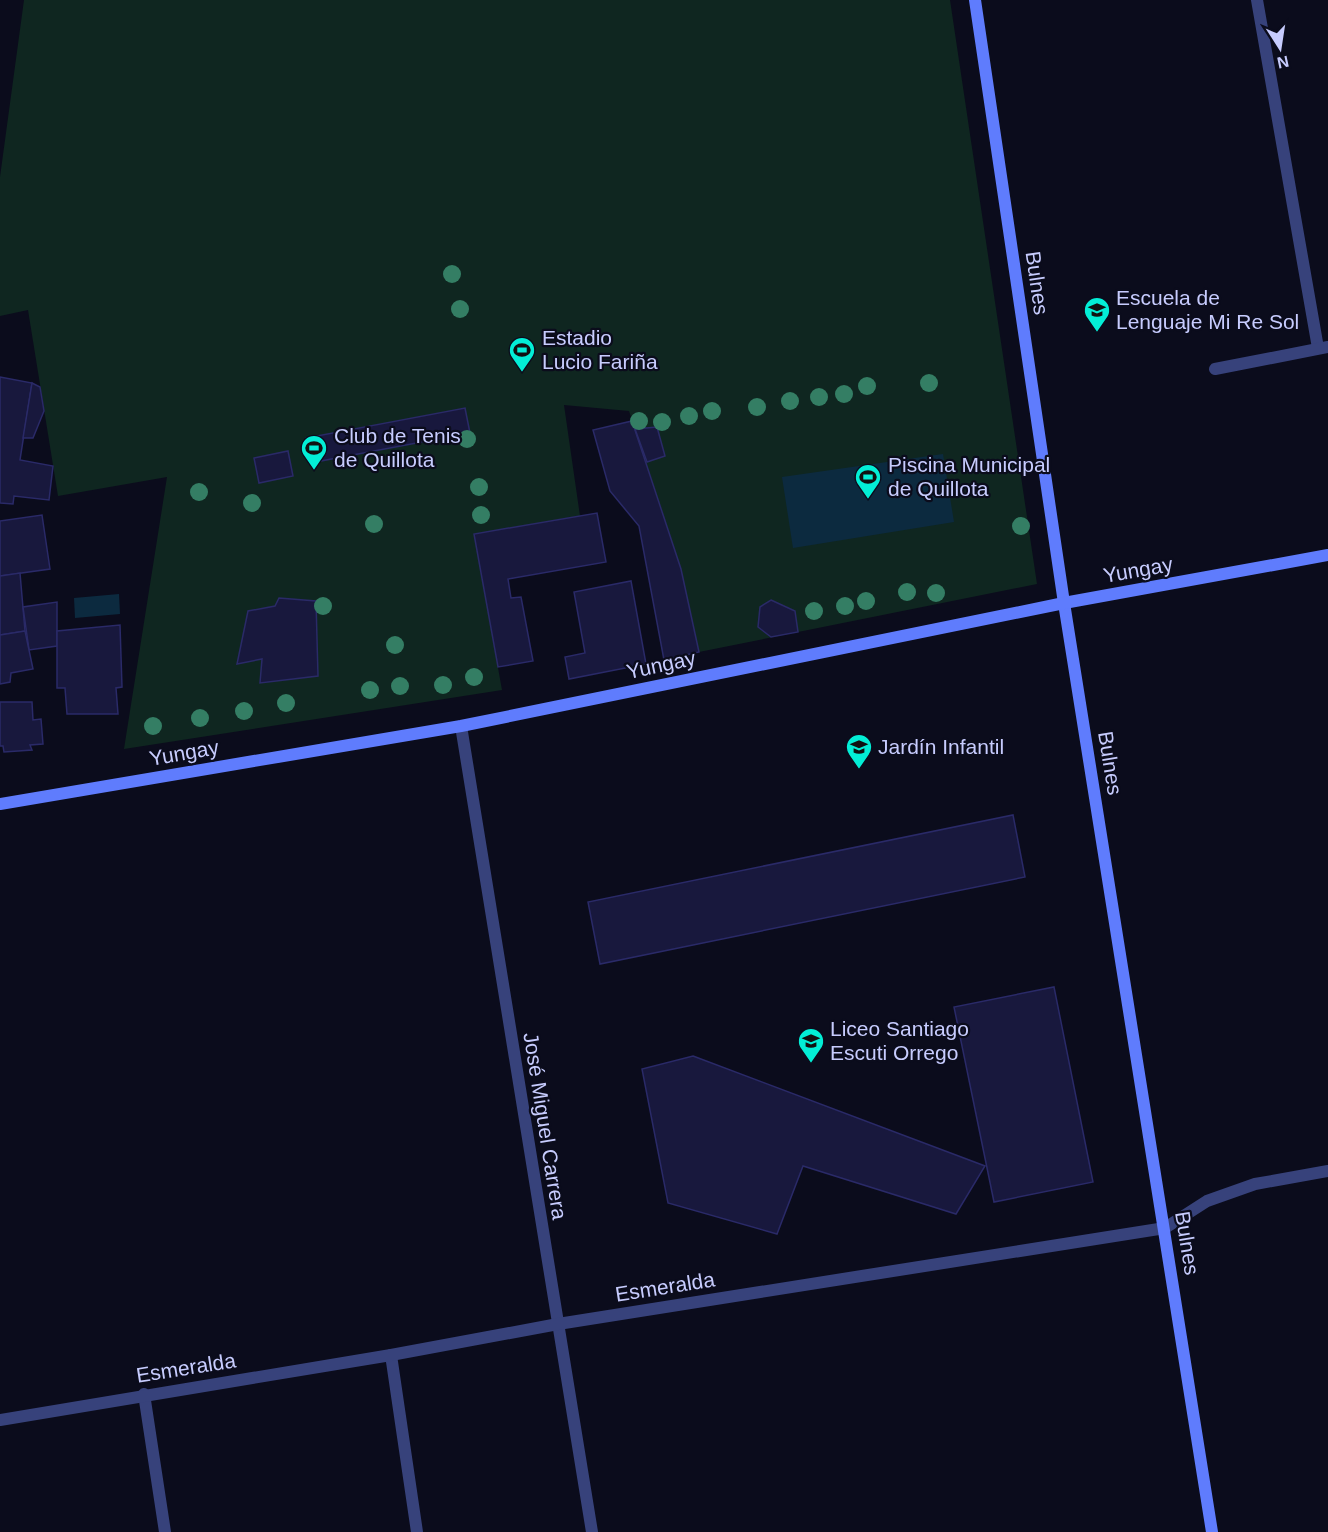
<svg xmlns="http://www.w3.org/2000/svg" width="1328" height="1532" font-family="Arial,sans-serif">
<style>
.green{fill:#0f2620}
.water{fill:#0c2a3f}
.building{fill:#18183d;stroke:#2a2a68;stroke-width:1.5}
.lines{fill:none;stroke-linecap:round;stroke-linejoin:round}
.street{stroke:#37427b;stroke-width:12}
.secondary{stroke:#5f7cfd;stroke-width:12}
.tree{fill:#347e64}
.labels{text-anchor:middle;stroke-width:4.5;stroke-linejoin:round;paint-order:stroke}
.street-label{font-size:21px;fill:#c7ccfe;stroke:#0b0c1c}
.poi-label{font-size:21px;fill:#c7ccfe;stroke:#0b0c1c;text-anchor:start}
</style>
<rect width="100%" height="100%" fill="#0b0c1c"/>
<!-- green -->
<polygon class="green" points="24,0 950,0 1037,584 699,652 681,569 629,411 564,405 580,516 474,534 502,690 124,749 167,477 58,496 28,310 0,316 0,177"/>
<!-- water -->
<g class="water">
<polygon points="943,454 954,522 793,548 782,477"/>
<polygon points="119,594 120,614 75,618 74,598"/>
</g>
<!-- building -->
<g class="building">
<polygon points="0,377 32,383 20,460 53,466 49,500 14,496 13,504 0,503"/>
<polygon points="32,383 40,387 44,411 33,438 23,438"/>
<polygon points="465,408 470,433 310,463 306,438"/>
<polygon points="632,421 681,569 699,652 664,660 639,526 610,491 593,430"/>
<polygon points="657,427 665,456 647,462 635,429"/>
<polygon points="288,451 293,476 259,483 254,458"/>
<polygon points="597,513 606,562 508,579 511,598 521,597 533,661 498,667 474,534"/>
<polygon points="42,515 50,569 0,576 0,521"/>
<polygon points="20,573 25,631 0,635 0,576"/>
<polygon points="631,581 646,664 569,679 565,657 585,653 574,592"/>
<polygon points="279,598 316,601 318,676 260,683 262,659 237,664 248,611 275,606"/>
<polygon points="771,600 795,611 798,632 771,637 758,627 760,607"/>
<polygon points="57,602 57,646 29,650 23,607"/>
<polygon points="120,625 122,687 116,688 118,714 67,714 65,688 57,688 57,631"/>
<polygon points="25,631 33,669 11,673 10,682 0,684 0,635"/>
<polygon points="0,702 32,702 33,720 41,719 43,744 30,745 32,750 4,752 3,746 0,746"/>
<polygon points="1013,815 1025,877 600,964 588,902"/>
<polygon points="1054,987 1093,1182 994,1202 954,1007"/>
<polygon points="693,1056 985,1166 956,1214 803,1166 777,1234 668,1203 642,1069"/>
</g>
<g class="lines">
<!-- street -->
<g class="street">
<polyline points="1257,0 1318,348"/>
<polyline points="1215,369 1328,347"/>
<polyline points="461,726 592,1532"/>
<polyline points="391,1355 417,1532"/>
<polyline points="144,1394 165,1532"/>
<polyline points="0,1420 391,1355 558,1324 1165,1228 1207,1201 1255,1184 1328,1171"/>
</g>
<!-- secondary -->
<g class="secondary">
<polyline points="975,0 1064,603 1212,1532"/>
<polyline points="0,804 461,726 1064,603 1328,555"/>
</g>
</g>
<!-- trees -->
<g class="tree">
<circle cx="452" cy="274" r="9"/>
<circle cx="460" cy="309" r="9"/>
<circle cx="929" cy="383" r="9"/>
<circle cx="867" cy="386" r="9"/>
<circle cx="844" cy="394" r="9"/>
<circle cx="819" cy="397" r="9"/>
<circle cx="790" cy="401" r="9"/>
<circle cx="757" cy="407" r="9"/>
<circle cx="712" cy="411" r="9"/>
<circle cx="689" cy="416" r="9"/>
<circle cx="639" cy="421" r="9"/>
<circle cx="662" cy="422" r="9"/>
<circle cx="467" cy="439" r="9"/>
<circle cx="479" cy="487" r="9"/>
<circle cx="199" cy="492" r="9"/>
<circle cx="252" cy="503" r="9"/>
<circle cx="481" cy="515" r="9"/>
<circle cx="374" cy="524" r="9"/>
<circle cx="1021" cy="526" r="9"/>
<circle cx="907" cy="592" r="9"/>
<circle cx="936" cy="593" r="9"/>
<circle cx="866" cy="601" r="9"/>
<circle cx="323" cy="606" r="9"/>
<circle cx="845" cy="606" r="9"/>
<circle cx="814" cy="611" r="9"/>
<circle cx="395" cy="645" r="9"/>
<circle cx="474" cy="677" r="9"/>
<circle cx="443" cy="685" r="9"/>
<circle cx="400" cy="686" r="9"/>
<circle cx="370" cy="690" r="9"/>
<circle cx="286" cy="703" r="9"/>
<circle cx="244" cy="711" r="9"/>
<circle cx="200" cy="718" r="9"/>
<circle cx="153" cy="726" r="9"/>
</g>
<!-- icons -->
<defs>
<g id="school-pin" transform="scale(1.35)"><path d="M0 17L-7.5 6A9.5 9.5 0 1 1 7.5 6Z" fill="#03eed6" stroke="#0b0c1c"/><path d="M0-5L7-2L0 1L-7-2ZM-4 1L0 2.5L4 1V4Q0 6-4 4Z" fill="#111"/></g>
<g id="stadium-pin" transform="scale(1.35)"><path d="M0 17L-7.5 6A9.5 9.5 0 1 1 7.5 6Z" fill="#03eed6" stroke="#0b0c1c"/><path d="M0-5a6.5 5 0 1 0 0 10a6.5 5 0 1 0 0-10ZM-3.5-1.8h7v3.6h-7Z" fill="#111"/></g>
</defs>
<g fill-rule="evenodd">
<use href="#school-pin" x="1097" y="310"/>
<use href="#stadium-pin" x="522" y="350"/>
<use href="#stadium-pin" x="314" y="448"/>
<use href="#stadium-pin" x="868" y="477"/>
<use href="#school-pin" x="859" y="747"/>
<use href="#school-pin" x="811" y="1041"/>
</g>
<g class="labels">
<!-- street labels -->
<g class="street-label">
<text transform="translate(1037 283) rotate(82)" y="7">Bulnes</text>
<text transform="translate(1138 570) rotate(-10)" y="7">Yungay</text>
<text transform="translate(661 665) rotate(-12)" y="7">Yungay</text>
<text transform="translate(184 753) rotate(-10)" y="7">Yungay</text>
<text transform="translate(1110 763) rotate(81)" y="7">Bulnes</text>
<text transform="translate(545 1126) rotate(81)" y="7">José Miguel Carrera</text>
<text transform="translate(1187 1243) rotate(81)" y="7">Bulnes</text>
<text transform="translate(665 1287) rotate(-9)" y="7">Esmeralda</text>
<text transform="translate(186 1368) rotate(-9)" y="7">Esmeralda</text>
</g>
<!-- poi labels -->
<g class="poi-label">
<text x="1116" y="305">Escuela de<tspan x="1116" dy="24">Lenguaje Mi Re Sol</tspan></text>
<text x="542" y="345">Estadio<tspan x="542" dy="24">Lucio Fariña</tspan></text>
<text x="334" y="443">Club de Tenis<tspan x="334" dy="24">de Quillota</tspan></text>
<text x="888" y="472">Piscina Municipal<tspan x="888" dy="24">de Quillota</tspan></text>
<text x="878" y="754">Jardín Infantil</text>
<text x="830" y="1036">Liceo Santiago<tspan x="830" dy="24">Escuti Orrego</tspan></text>
</g>
</g>
<!-- north arrow -->
<g transform="translate(1280 48) rotate(168)" stroke="#0b0c1c" stroke-width="4.5" paint-order="stroke">
<path d="M0-4.5L10 22L0 15L-10 22Z" fill="#c7ccfe"/>
<text y="-9" font-size="16" font-weight="bold" text-anchor="middle" fill="#c7ccfe">N</text>
</g>
</svg>
